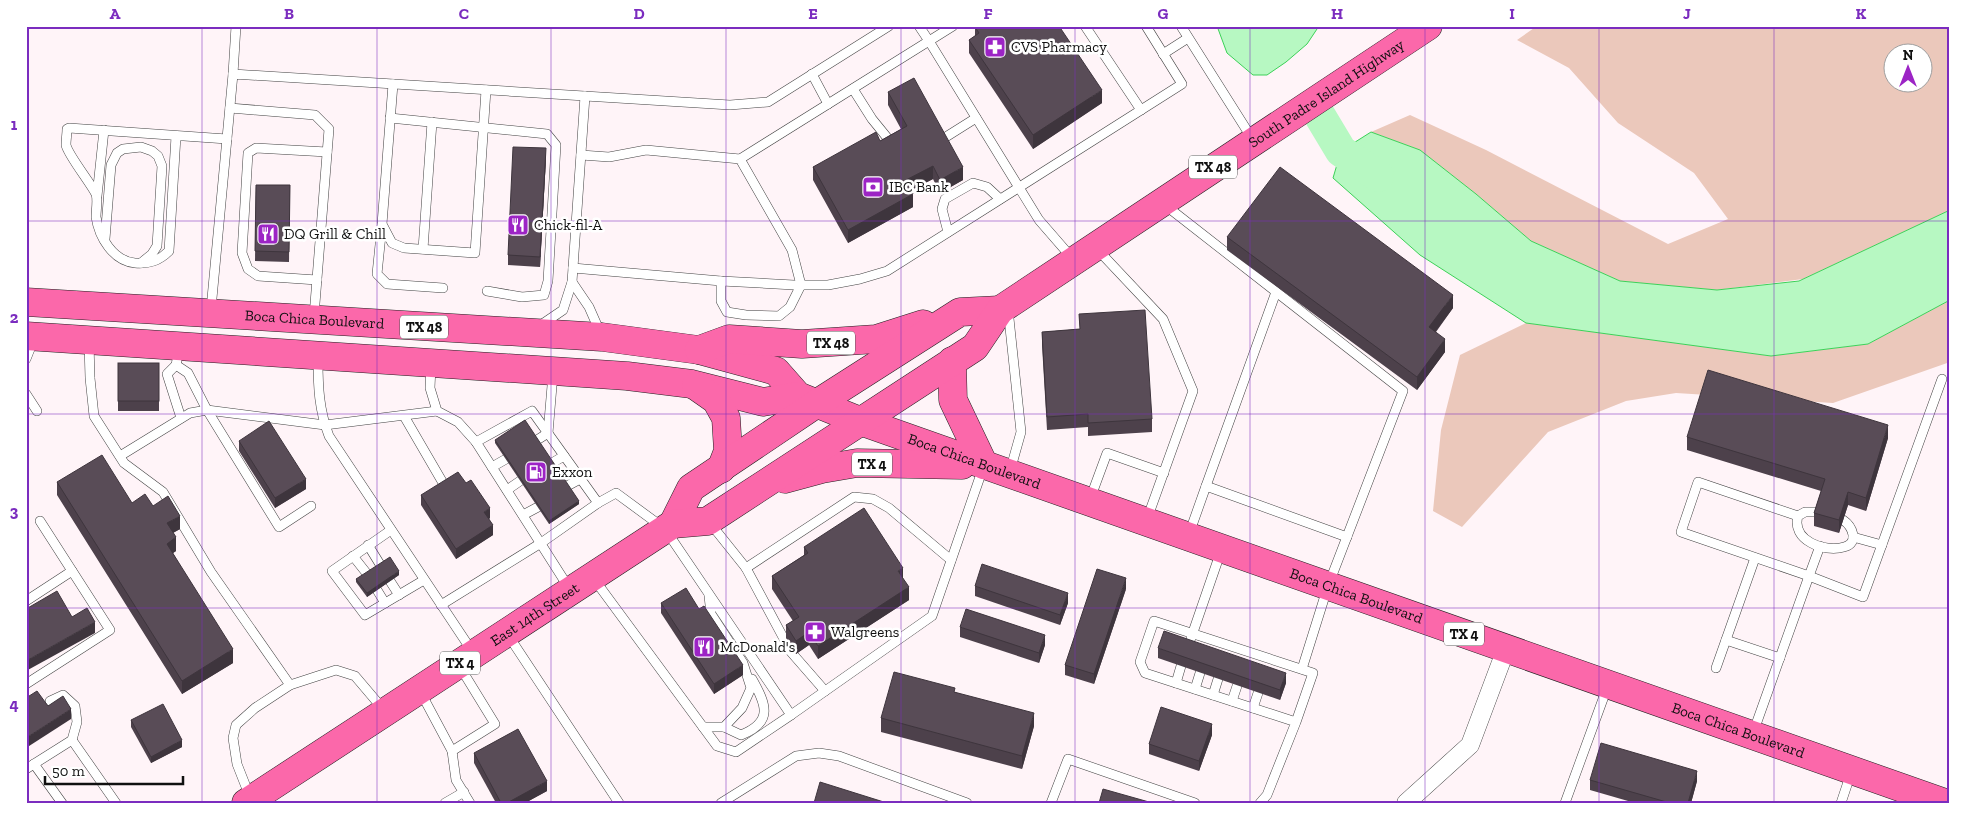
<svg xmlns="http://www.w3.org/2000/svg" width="1976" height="829" font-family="'Zilla Slab',serif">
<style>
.green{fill:#ebc8bb;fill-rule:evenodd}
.water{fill:#b7f8c2;stroke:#3cd158}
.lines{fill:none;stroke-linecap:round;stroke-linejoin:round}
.river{stroke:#b7f8c2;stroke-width:32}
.service-casing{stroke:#434343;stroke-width:10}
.minor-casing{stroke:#434343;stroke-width:19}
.primary-casing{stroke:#212121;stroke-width:29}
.service{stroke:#fff;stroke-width:9}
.minor{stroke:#fff;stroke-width:18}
.primary{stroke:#fb68aa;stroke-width:28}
.wall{fill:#4d414b}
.shaded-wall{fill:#3e353d}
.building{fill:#594c57;stroke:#3e353d}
.grid{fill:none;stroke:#7b2cbf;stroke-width:1;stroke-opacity:0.55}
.labels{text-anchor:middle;stroke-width:5;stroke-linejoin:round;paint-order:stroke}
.shield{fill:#fff;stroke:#585858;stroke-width:1}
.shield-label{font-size:14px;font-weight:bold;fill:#101010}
.poi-label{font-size:15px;fill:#101010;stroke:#fff;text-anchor:start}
.street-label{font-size:15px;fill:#101010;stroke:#fff}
.neatline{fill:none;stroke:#7b2cbf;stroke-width:2}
.grid-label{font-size:16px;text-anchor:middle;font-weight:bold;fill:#7b2cbf}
</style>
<rect width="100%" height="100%" fill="#fff4f8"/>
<!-- green -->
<g class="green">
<path d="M1537 26H1950V210L1803 279 1717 290 1620 281 1531 241 1476 194 1420 150 1371 132 1410 115 1486 150 1668 244 1728 219 1694 173 1618 123 1569 68 1517 40ZM1894 52H1924V82H1894Z"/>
<polygon points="1950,300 1950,362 1833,403 1676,393 1626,401 1548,432 1462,527 1433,511 1441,430 1460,355 1526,323 1771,356 1868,344"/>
</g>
<!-- water -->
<g class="water">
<polygon points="1217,26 1319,26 1307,44 1286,62 1267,75 1253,75 1227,53"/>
<polygon points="1371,132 1420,150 1476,194 1531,241 1620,281 1717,290 1799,281 1950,210 1950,300 1868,344 1771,356 1526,323 1420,255 1333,178 1341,151"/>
</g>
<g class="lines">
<!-- river -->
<polyline class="river" points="1320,116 1341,151 1378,176"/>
<!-- service casing -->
<g class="service-casing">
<g id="service">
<polyline points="953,26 929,41 1039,220 1072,258"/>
<polyline points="1085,26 1141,110"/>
<polyline points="1181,26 1253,140"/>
<polyline points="1163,54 1188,38"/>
<polyline points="233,74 236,26"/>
<polyline points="812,74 828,104"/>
<polyline points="393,84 382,224 392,243 404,248 475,253 486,90"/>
<polyline points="853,89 872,119 894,146"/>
<polyline points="230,108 315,115 329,129 314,316"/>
<polyline points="390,118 547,134 556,145 548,281 544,295 522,297 487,291"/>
<path d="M176 136 169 251C159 261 149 264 135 263 113 261 99 237 96 217 96 210 98 200 96 194 90 182 68 155 66 145 66 140 67 134 67 129L69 128 227 139"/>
<polyline points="941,140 976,118"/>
<polyline points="581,155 609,157 646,150 740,159 792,250 801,285 790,307 779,316 746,315 727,312 721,301 721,281"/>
<polyline points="740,159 929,41 919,26"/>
<polyline points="97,196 104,130"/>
<polyline points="1165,205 1403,391 1328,586 1302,669"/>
<polyline points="382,225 377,274 387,284 443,288"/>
<polyline points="948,232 942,209 945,199 973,183 987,187 1000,199"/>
<polyline points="105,239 111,165 117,153 123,149 141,147 152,151 158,156 162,166 157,246 152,254 141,263"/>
<polyline points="423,249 432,122"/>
<polyline points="1098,250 1163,319 1193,391 1147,519"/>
<polyline points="573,268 721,281 794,285 828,285 860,279 887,271 1182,84 1146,26"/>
<polyline points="317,280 258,276 248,269 242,253 248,153 256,148 327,152"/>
<polyline points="572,282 589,307 600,332"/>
<polyline points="211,309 233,74 730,105 768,102 889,26"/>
<polyline points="1008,309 1021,432 1010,471"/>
<polyline points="538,327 563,310 572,282 585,96"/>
<polyline points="89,343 90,378 94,416 124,463 163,492 211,572 290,685"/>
<polyline points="26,359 34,339"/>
<path d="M318 359C318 387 319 410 329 436L472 651"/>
<polyline points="177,360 176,365 167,374 181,418"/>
<polyline points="176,365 188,373 207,410 279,527 311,506"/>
<polyline points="431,366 430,388 437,411 458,422 476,442 569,588"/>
<polyline points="26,394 37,411"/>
<polyline points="404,416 443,483"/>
<polyline points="537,440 548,433 553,374"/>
<polyline points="120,456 190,413 207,410 325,425 437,411"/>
<polyline points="552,463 564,456"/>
<polyline points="492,467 506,459"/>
<polyline points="567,486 580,479"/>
<polyline points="1206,486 1276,292"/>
<polyline points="507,490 520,481"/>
<polyline points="1090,499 1107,453 1164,473"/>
<path d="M1819 512H1805L1798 516C1791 540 1824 553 1844 547 1860 543 1852 526 1843 520"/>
<polyline points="523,515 538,507"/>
<polyline points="1798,516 1698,482 1681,532 1809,576 1820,546"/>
<polyline points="710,523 746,568 854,497 873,499 889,508 951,560"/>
<polyline points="391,530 332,571 365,615 424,580"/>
<polyline points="1189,534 1206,486 1347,537"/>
<polyline points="1853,537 1882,545"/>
<polyline points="368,545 381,566"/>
<polyline points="353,556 368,575"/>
<polyline points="746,568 791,652 825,691"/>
<polyline points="594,579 717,746 736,752 791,715 665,529 616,493 598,503"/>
<polyline points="390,581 399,595"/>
<polyline points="377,590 385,603"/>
<polyline points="26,601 72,571"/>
<polyline points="441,605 541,543 598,503 532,411 476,442"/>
<polyline points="508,635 619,803"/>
<polyline points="1191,638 1221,551"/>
<polyline points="1726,640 1780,658"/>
<polyline points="1716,668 1755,558"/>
<polyline points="1176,683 1181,666"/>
<polyline points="26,684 110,630 40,521"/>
<polyline points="1195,689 1200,673"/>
<polyline points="421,693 452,751 456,780 470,803"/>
<polyline points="1213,695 1218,679"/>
<polyline points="50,701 63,695 75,706 77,722 72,740"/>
<polyline points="1232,701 1237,686"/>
<polyline points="1253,708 1258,693"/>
<polyline points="791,715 932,616 983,468"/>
<polyline points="703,727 724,727 742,708 751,688 743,663 711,614 709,596"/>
<path d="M724 727 741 735C774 722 766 704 752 679"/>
<polyline points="1753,733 1809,576 1863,597 1942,379"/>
<polyline points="452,751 495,724 460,667"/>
<polyline points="34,764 62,803"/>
<polyline points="26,769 72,740 116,803"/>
<polyline points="250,797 237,764 233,738 236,725 255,708 290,685 336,670 355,676 383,709"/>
<polyline points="445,803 464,792"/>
<polyline points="721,803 796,756 819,753 839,756 967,803"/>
<polyline points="1051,803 1068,759 1195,803"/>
<polyline points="1260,803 1267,795 1296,722 1313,673 1154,621 1140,662 1145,673 1296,722"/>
<polyline points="1565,803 1607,688"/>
<polyline points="1841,803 1851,773"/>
</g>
</g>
<!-- minor casing -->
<g class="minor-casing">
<polyline id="minor" points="1406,803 1470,745 1506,649"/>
</g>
<!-- primary casing -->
<g class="primary-casing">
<g id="primary">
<path id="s1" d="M26 302 602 337 699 350 776 371 798 396 860 421 1945 803"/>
<polyline points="26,336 627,376 692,384 763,402 798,396"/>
<polyline points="699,350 729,339 802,344 876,339 923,324"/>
<polyline points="952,361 953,400 984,465"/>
<polyline points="696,386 716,400 726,418 728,451 721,469"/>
<polyline points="785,479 822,469 857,463 962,465"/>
<polyline points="673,524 691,488 816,404 960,312 1000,310"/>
<path id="s2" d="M246 803 673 524 708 521 975 347 1000 310 1428 26"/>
</g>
</g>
<!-- service -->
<use href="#service" class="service"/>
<!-- minor -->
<use href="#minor" class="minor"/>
<!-- primary -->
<use href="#primary" class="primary"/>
</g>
<!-- wall -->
<g class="wall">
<polygon points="975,27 1102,103 1033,149 969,53 969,40 975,36"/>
<polygon points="888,92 963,180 940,193 933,179 911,190 913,207 848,243 813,180 813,167 880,141 901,129 888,105"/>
<polygon points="546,158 540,267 508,265 508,255"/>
<polygon points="256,185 290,185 289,262 255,261"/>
<polygon points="1227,237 1453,308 1436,332 1445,352 1417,390 1227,250"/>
<polygon points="1079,314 1152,419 1152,432 1088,436 1088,427 1047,430 1042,345 1042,332 1080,329"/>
<rect x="118" y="363" width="41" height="48"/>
<polygon points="1687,437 1888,438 1866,511 1848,505 1839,533 1814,526 1814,513 1821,491 1687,450"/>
<polygon points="495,440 579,504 549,524 495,443"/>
<polygon points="239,441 306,489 275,508 239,451"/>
<polygon points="57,482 132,503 153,506 180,529 173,533 176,551 173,553 233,663 182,694 57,495"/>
<polygon points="421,495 490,518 489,519 493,535 456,559 421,505"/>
<polygon points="804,547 903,578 909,600 818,659 809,645 796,654 786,638 786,625 793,621 772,589 772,576 804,555"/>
<polygon points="399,575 367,597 356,582 356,579"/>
<polygon points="975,586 1068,603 1060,625 975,596"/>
<polygon points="1126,589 1094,684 1065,675 1065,665"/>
<polygon points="661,603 743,675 714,694 661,613"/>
<polygon points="960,627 1045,645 1039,663 960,637"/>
<polygon points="1158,648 1286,683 1280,700 1158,658"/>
<polygon points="955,692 1034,726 1022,769 881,732 881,718"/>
<polygon points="131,720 182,747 151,763 131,727"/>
<polygon points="1212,735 1199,771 1149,754 1149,744"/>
<polygon points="474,753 547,791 525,803 496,803 474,763"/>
<polygon points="1590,780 1697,781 1691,803 1635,803 1590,790"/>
</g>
<!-- shaded-wall -->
<g class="shaded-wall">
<polygon points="1102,90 1102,103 1033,149 1033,135"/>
<polygon points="546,148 546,158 540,267 540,257"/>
<polygon points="933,166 933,179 906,193 906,180"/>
<polygon points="963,167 963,180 940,193 940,180"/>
<polygon points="913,194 913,207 848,243 848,230"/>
<polygon points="1453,295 1453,308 1429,340 1429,327"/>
<polygon points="1445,339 1445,352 1417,390 1417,377"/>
<polygon points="1888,425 1888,438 1866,511 1866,498"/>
<polygon points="306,479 306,489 275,508 275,498"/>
<polygon points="1848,492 1848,505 1839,533 1839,520"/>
<polygon points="579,501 579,504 549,524 549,521"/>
<polygon points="490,508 490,518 484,522 484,512"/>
<polygon points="180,516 180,529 167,536 167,523"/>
<polygon points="493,525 493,535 456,559 456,549"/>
<polygon points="176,537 176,551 167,557 167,544"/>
<polygon points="903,568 903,581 898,571"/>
<polygon points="399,571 399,575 367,597 367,593"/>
<polygon points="1126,578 1126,589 1094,684 1094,674"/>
<polygon points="909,587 909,600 818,659 818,646"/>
<polygon points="1068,593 1068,603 1060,625 1060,615"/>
<polygon points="95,622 95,633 26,671 26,661"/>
<polygon points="809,632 809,645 796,654 796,641"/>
<polygon points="1045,635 1045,645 1039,663 1039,653"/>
<polygon points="233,649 233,663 182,694 182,681"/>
<polygon points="743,665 743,675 714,694 714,684"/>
<polygon points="1286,673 1286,683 1280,700 1280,690"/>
<polygon points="71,709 71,719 26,748 26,738"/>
<polygon points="1034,713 1034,726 1022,769 1022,756"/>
<polygon points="1212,724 1212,735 1199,771 1199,761"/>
<polygon points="182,740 182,747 151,763 151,757"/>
<polygon points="1697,771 1697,781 1691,803 1688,803"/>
<polygon points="547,781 547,791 525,803 507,803"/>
</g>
<!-- building -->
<g class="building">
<polygon points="976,26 1059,26 1102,90 1033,135 969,40 979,33 975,27"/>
<polygon points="914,78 963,167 940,180 933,166 906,180 913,194 848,230 813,167 876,132 880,141 907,126 888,92"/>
<polygon points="513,147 546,148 540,257 508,255"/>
<polygon points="1280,167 1453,295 1429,327 1445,339 1417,377 1227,237"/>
<polygon points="256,185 290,185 289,252 255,251"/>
<polygon points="1145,310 1152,419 1088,423 1088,414 1047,417 1042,332 1080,329 1079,314"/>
<rect x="118" y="363" width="41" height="38"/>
<polygon points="1708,370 1888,425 1866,498 1848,492 1839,520 1814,513 1825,479 1687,437"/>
<polygon points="525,420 579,501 549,521 495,440"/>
<polygon points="269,421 306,479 275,498 239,441"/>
<polygon points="102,455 132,503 145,494 153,506 168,496 180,516 167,523 176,537 167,544 233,649 182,681 57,482"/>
<polygon points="458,472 466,483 471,480 490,508 484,512 493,525 456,549 421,495"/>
<polygon points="864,508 903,568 898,571 909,587 818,646 809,632 796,641 786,625 799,617 772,576 808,553 804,547"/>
<polygon points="390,557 399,571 367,593 356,579"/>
<polygon points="982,564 1068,593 1060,615 975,586"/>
<polygon points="1097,569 1126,578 1094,674 1065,665"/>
<polygon points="686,588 699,609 704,606 743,665 714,684 661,603"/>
<polygon points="57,591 72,617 87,608 95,622 26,661 26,609"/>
<polygon points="966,609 1045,635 1039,653 960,627"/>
<polygon points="1164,631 1286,673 1280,690 1158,648"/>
<polygon points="894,672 955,688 954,692 1034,713 1022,756 881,718"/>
<polygon points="37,691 48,706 63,696 71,709 26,738 26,698"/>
<polygon points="163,704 182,740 151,757 131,720"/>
<polygon points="1161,707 1212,724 1199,761 1149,744"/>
<polygon points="518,729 547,781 507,803 501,803 474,753"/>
<polygon points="1601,743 1697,771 1688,803 1670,803 1590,780"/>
<polygon points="820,782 887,803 814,803"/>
<polygon points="1103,789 1149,802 1149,803 1099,803"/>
</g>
<!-- grid -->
<path class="grid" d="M202 26V803M377 26V803M551 26V803M726 26V803M901 26V803M1075 26V803M1250 26V803M1425 26V803M1599 26V803M1774 26V803M26 221H1950M26 414H1950M26 608H1950"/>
<!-- icons -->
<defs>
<g id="pharmacy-square" transform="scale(1.125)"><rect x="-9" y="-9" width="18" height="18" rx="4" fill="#9c24c5" stroke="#fff"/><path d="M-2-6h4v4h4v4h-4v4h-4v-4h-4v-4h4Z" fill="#fff"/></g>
<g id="bank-square" transform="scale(1.125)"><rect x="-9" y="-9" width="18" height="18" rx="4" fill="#9c24c5" stroke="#fff"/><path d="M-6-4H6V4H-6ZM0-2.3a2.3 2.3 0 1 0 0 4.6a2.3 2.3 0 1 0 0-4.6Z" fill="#fff"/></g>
<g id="restaurant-square" transform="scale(1.125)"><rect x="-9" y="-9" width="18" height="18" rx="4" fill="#9c24c5" stroke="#fff"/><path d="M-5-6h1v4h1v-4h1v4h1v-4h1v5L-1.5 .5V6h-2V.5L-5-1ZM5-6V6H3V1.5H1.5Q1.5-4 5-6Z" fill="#fff"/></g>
<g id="fuel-square" transform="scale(1.125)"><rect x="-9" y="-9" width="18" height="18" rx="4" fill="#9c24c5" stroke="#fff"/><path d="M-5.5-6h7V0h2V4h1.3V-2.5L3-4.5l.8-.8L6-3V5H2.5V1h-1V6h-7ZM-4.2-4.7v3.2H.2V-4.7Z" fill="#fff"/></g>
</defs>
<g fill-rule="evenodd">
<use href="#pharmacy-square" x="995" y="47"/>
<use href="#bank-square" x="873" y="187"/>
<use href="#restaurant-square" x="518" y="225"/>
<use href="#restaurant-square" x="268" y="234"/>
<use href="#fuel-square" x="536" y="472"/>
<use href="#pharmacy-square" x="815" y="632"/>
<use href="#restaurant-square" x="704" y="647"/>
</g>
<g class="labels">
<!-- shield labels -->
<g class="shield">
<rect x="1189" y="155.5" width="48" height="23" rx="4"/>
<rect x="400" y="315.5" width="48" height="23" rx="4"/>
<rect x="807" y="331.5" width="48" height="23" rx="4"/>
<rect x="852" y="452.5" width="40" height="23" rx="4"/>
<rect x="1444" y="622.5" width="40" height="23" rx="4"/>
<rect x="440" y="651.5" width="40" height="23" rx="4"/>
</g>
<g class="shield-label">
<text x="1213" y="172">TX 48</text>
<text x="424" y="332">TX 48</text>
<text x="831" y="348">TX 48</text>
<text x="872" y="469">TX 4</text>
<text x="1464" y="639">TX 4</text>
<text x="460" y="668">TX 4</text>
</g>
<!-- poi labels -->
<g class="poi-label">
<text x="1011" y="52">CVS Pharmacy</text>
<text x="889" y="192">IBC Bank</text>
<text x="534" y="230">Chick-fil-A</text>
<text x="284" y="239">DQ Grill &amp; Chill</text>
<text x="552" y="477">Exxon</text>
<text x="831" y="637">Walgreens</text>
<text x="720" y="652">McDonald's</text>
</g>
<!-- street labels -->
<g class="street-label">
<text dy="5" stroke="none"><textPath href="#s2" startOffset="1300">South Padre Island Highway</textPath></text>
<text dy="5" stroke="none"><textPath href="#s1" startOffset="289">Boca Chica Boulevard</textPath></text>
<text dy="5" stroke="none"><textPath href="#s1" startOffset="976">Boca Chica Boulevard</textPath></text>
<text dy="5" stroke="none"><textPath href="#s1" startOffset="1381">Boca Chica Boulevard</textPath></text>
<text dy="5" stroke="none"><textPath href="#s2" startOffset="345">East 14th Street</textPath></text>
<text dy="5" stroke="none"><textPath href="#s1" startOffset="1786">Boca Chica Boulevard</textPath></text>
</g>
</g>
<!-- border -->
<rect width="1976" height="829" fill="none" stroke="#ffffff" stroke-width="55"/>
<!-- north arrow -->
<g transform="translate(1908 68)"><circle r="24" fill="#ffffff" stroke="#9f9f9f"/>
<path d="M0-4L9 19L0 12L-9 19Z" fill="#9c24c5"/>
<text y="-8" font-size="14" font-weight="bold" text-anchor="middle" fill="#101010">N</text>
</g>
<!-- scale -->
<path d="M45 776v8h138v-8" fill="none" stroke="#101010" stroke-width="2.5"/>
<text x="52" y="776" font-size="15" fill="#101010" stroke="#ffffff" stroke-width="4" paint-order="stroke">50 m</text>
<rect x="28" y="28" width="1920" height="774" class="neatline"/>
<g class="grid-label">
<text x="115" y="19">A</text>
<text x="289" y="19">B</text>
<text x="464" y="19">C</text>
<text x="639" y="19">D</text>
<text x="813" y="19">E</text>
<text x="988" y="19">F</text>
<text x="1163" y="19">G</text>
<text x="1337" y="19">H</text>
<text x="1512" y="19">I</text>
<text x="1687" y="19">J</text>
<text x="1861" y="19">K</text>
<text x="14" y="130">1</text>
<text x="14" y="323">2</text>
<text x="14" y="517">3</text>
<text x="14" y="710">4</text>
</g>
</svg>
